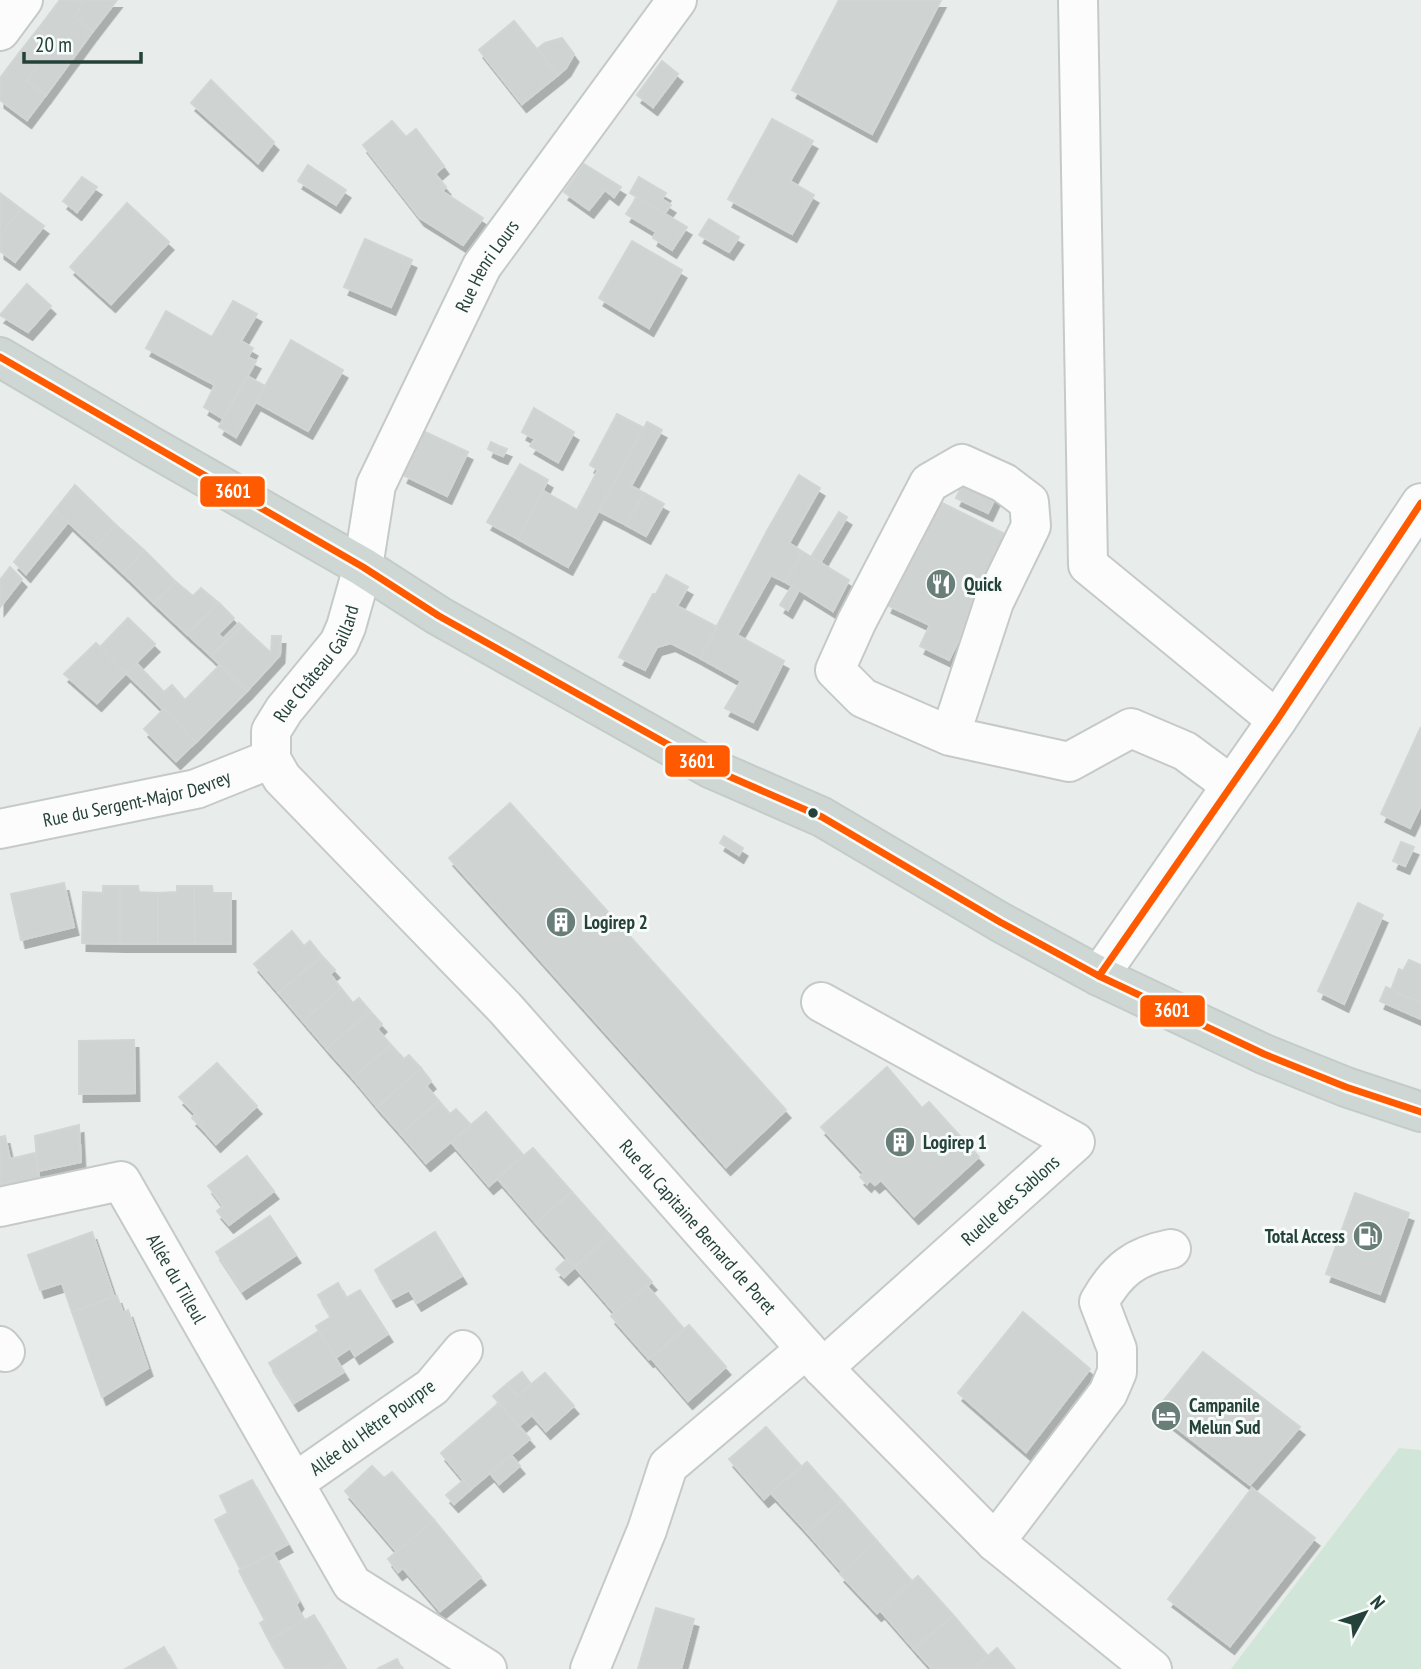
<svg xmlns="http://www.w3.org/2000/svg" width="1421" height="1669" font-family="'PT Sans Narrow',sans-serif">
<style>
.green{fill:#d1e6d8}
.building{fill:#cfd4d2;stroke:#d1d6d4;stroke-width:2;filter:url(#shadow)}
.lines{fill:none;stroke-linecap:round;stroke-linejoin:round}
.minor-casing{stroke:#c5cac8;stroke-width:42}
.major-casing{stroke:#c3ccc9;stroke-width:42}
.minor{stroke:#fcfcfc;stroke-width:38}
.major{stroke:#cfd7d5;stroke-width:38}
.bus-1-casing{stroke:#f7fbf9;stroke-width:12}
.bus-1{stroke:#ff5a00;stroke-width:7}
.bus-dot{fill:#24423a;stroke:#f7fbf9;stroke-width:2.5}
.labels{text-anchor:middle;stroke-width:6;stroke-linejoin:round;paint-order:stroke}
.street-label{font-size:19px;fill:#24423a;stroke:#f7fbf9}
.poi-label{font-size:19px;font-weight:bold;fill:#24423a;stroke:#f7fbf9;text-anchor:start}
.line-badge{stroke:#f7fbf9;stroke-width:2.5}
.badge-label{font-size:19px;text-anchor:middle;font-weight:bold;fill:#fff}
</style>
<defs>
<filter id="shadow"><feDropShadow dx="4.5" dy="8" stdDeviation="0" flood-color="#0004"/></filter>
</defs>
<rect width="100%" height="100%" fill="#e8edeb"/>
<!-- green -->
<polygon class="green" points="1399,1448 1421,1450 1421,1669 1231,1669"/>
<!-- building -->
<g class="building">
<polygon points="60,0 78,0 83,4 74,17 93,31 74,57 38,29"/>
<polygon points="78,0 117,0 93,31 74,17 83,4"/>
<polygon points="839,0 941,0 872,134 792,90"/>
<polygon points="514,21 558,75 522,104 479,50"/>
<polygon points="38,29 74,57 46,95 26,81 37,67 19,53"/>
<polygon points="562,38 574,54 566,68 558,75 537,49 545,43"/>
<polygon points="19,53 37,67 26,81 46,95 27,120 0,100 0,78"/>
<polygon points="662,61 678,74 653,107 637,95"/>
<polygon points="211,80 274,142 258,163 191,103"/>
<polygon points="772,119 813,141 790,181 814,195 792,234 728,199"/>
<polygon points="392,121 406,137 416,129 444,166 435,174 446,187 442,191 483,218 463,245 420,218 363,145"/>
<polygon points="584,164 621,187 614,197 605,190 589,210 564,192"/>
<polygon points="308,165 346,190 336,205 298,181"/>
<polygon points="82,177 97,187 77,212 63,201"/>
<polygon points="639,177 666,193 662,199 671,205 664,214 630,193"/>
<polygon points="0,193 21,209 0,236"/>
<polygon points="637,197 687,227 672,250 653,238 656,232 626,214"/>
<polygon points="127,203 169,242 111,304 70,267"/>
<polygon points="21,209 44,226 15,262 0,251 0,236"/>
<polygon points="709,219 739,237 729,252 699,235"/>
<polygon points="365,239 412,260 391,307 344,287"/>
<polygon points="632,241 682,270 649,328 599,298"/>
<polygon points="27,284 51,306 28,332 0,315"/>
<polygon points="233,301 257,314 241,341 253,348 248,357 256,361 224,419 204,407 215,385 146,348 166,311 212,337"/>
<polygon points="291,340 343,370 308,431 256,402"/>
<polygon points="247,376 265,386 236,437 219,427"/>
<polygon points="534,408 574,432 558,462 530,446 535,439 522,432"/>
<polygon points="617,414 644,428 568,567 518,539 543,491 577,510 598,470 590,465"/>
<polygon points="647,422 662,430 631,486 644,493 626,525 599,511"/>
<polygon points="423,431 468,452 447,496 403,475"/>
<polygon points="491,442 499,446 495,453 488,449"/>
<polygon points="499,446 507,449 503,456 495,453"/>
<polygon points="520,464 548,480 518,539 487,522"/>
<polygon points="799,475 820,488 789,543 803,552 785,582 771,575 737,635 784,661 753,722 725,708 741,681 700,658 767,531"/>
<polygon points="964,481 996,496 988,513 956,498"/>
<polygon points="75,485 116,525 95,547 55,510"/>
<polygon points="644,493 664,504 646,536 626,525"/>
<polygon points="930,497 1009,536 949,660 920,646 930,625 887,605"/>
<polygon points="55,510 68,522 26,574 14,562"/>
<polygon points="839,512 847,517 820,563 811,557"/>
<polygon points="116,525 144,550 123,573 95,547"/>
<polygon points="144,550 176,582 154,603 123,573"/>
<polygon points="803,552 849,580 833,611 799,590 788,610 780,605 792,586 785,582"/>
<polygon points="10,567 22,579 0,607 0,580"/>
<polygon points="666,575 688,587 677,606 717,627 700,658 671,643 657,647 645,670 619,657 653,594 656,594"/>
<polygon points="176,582 193,596 201,588 219,603 187,634 154,603"/>
<polygon points="219,603 234,618 218,634 223,639 239,623 242,626 211,656 187,634"/>
<polygon points="128,618 155,644 126,673 100,647"/>
<polygon points="242,626 271,653 272,636 281,636 280,655 247,691 211,656"/>
<polygon points="96,643 126,673 97,703 64,674"/>
<polygon points="136,663 164,692 172,685 185,700 220,665 247,691 196,742 126,673"/>
<polygon points="164,709 196,742 176,761 144,729"/>
<polygon points="1421,727 1421,805 1410,828 1381,814"/>
<polygon points="510,803 786,1110 726,1167 449,858"/>
<polygon points="724,836 743,848 739,855 720,843"/>
<polygon points="1401,842 1414,847 1405,866 1393,861"/>
<polygon points="64,883 74,927 21,940 11,894"/>
<polygon points="103,886 120,886 120,944 82,943 83,892 103,893"/>
<polygon points="120,886 138,886 139,892 158,893 158,944 120,944"/>
<polygon points="177,886 194,886 195,944 158,944 158,893 177,892"/>
<polygon points="194,886 212,886 213,893 231,893 231,944 195,944"/>
<polygon points="1358,903 1383,915 1344,1004 1318,991"/>
<polygon points="292,931 304,946 310,941 322,956 279,993 254,964"/>
<polygon points="322,956 335,970 330,974 341,988 303,1021 279,993"/>
<polygon points="1409,960 1421,965 1421,1003 1391,990 1399,969 1403,971"/>
<polygon points="1386,987 1421,1003 1421,1019 1380,1001"/>
<polygon points="341,988 353,1003 359,998 370,1011 327,1049 303,1021"/>
<polygon points="370,1011 382,1024 377,1029 391,1045 353,1078 327,1049"/>
<polygon points="134,1040 135,1093 79,1094 79,1041"/>
<polygon points="391,1045 404,1059 409,1055 421,1068 377,1107 353,1078"/>
<polygon points="217,1063 257,1106 216,1144 200,1126 204,1123 179,1097"/>
<polygon points="887,1067 922,1108 929,1102 979,1157 914,1216 881,1180 875,1185 870,1180 867,1184 860,1177 864,1173 821,1127"/>
<polygon points="421,1068 431,1081 426,1086 439,1101 401,1134 377,1107"/>
<polygon points="439,1101 450,1114 456,1109 471,1125 426,1163 401,1134"/>
<polygon points="486,1112 524,1156 489,1186 451,1142"/>
<polygon points="195,1114 204,1123 200,1126 192,1118"/>
<polygon points="79,1125 81,1162 38,1171 35,1136"/>
<polygon points="5,1136 10,1159 35,1153 40,1182 17,1187 15,1181 0,1184 0,1137"/>
<polygon points="533,1148 572,1192 536,1223 497,1178"/>
<polygon points="247,1156 274,1191 229,1225 217,1211 223,1206 208,1186"/>
<polygon points="15,1181 17,1187 0,1190 0,1184"/>
<polygon points="572,1192 610,1235 575,1267 536,1223"/>
<polygon points="1355,1193 1409,1213 1380,1294 1326,1274"/>
<polygon points="270,1216 296,1255 242,1291 216,1252"/>
<polygon points="92,1232 114,1297 72,1312 62,1283 40,1290 28,1255"/>
<polygon points="435,1232 462,1276 417,1303 409,1290 392,1299 375,1270"/>
<polygon points="610,1235 652,1282 615,1313 575,1267"/>
<polygon points="567,1259 575,1267 564,1277 556,1269"/>
<polygon points="338,1283 346,1298 360,1290 388,1334 355,1356 350,1348 335,1358 316,1326 331,1317 318,1295"/>
<polygon points="647,1286 684,1329 649,1359 611,1316"/>
<polygon points="117,1296 123,1313 128,1310 148,1368 102,1397 72,1312"/>
<polygon points="1023,1312 1090,1369 1026,1452 958,1393"/>
<polygon points="689,1325 726,1367 688,1401 651,1358"/>
<polygon points="319,1331 344,1372 294,1403 269,1363"/>
<polygon points="1203,1352 1300,1427 1250,1485 1155,1411"/>
<polygon points="522,1372 531,1384 517,1396 507,1384"/>
<polygon points="545,1373 574,1406 546,1431 532,1415 519,1426 493,1396 507,1384 517,1396"/>
<polygon points="499,1403 530,1439 471,1489 441,1453"/>
<polygon points="766,1427 801,1466 764,1499 729,1459"/>
<polygon points="511,1455 520,1466 499,1484 490,1473"/>
<polygon points="807,1462 842,1501 807,1532 771,1493"/>
<polygon points="372,1466 384,1478 392,1472 434,1520 397,1552 345,1491"/>
<polygon points="252,1480 288,1544 241,1570 215,1520 228,1513 220,1496"/>
<polygon points="464,1480 471,1489 454,1504 446,1495"/>
<polygon points="1252,1488 1315,1538 1230,1646 1168,1599"/>
<polygon points="842,1501 877,1541 842,1572 807,1532"/>
<polygon points="434,1520 481,1577 440,1611 403,1568 398,1572 388,1559"/>
<polygon points="877,1541 912,1581 877,1613 840,1574"/>
<polygon points="273,1553 299,1601 296,1605 304,1621 269,1640 260,1623 265,1620 239,1571"/>
<polygon points="918,1576 953,1615 914,1649 880,1610"/>
<polygon points="656,1608 694,1619 681,1669 638,1669"/>
<polygon points="314,1615 340,1659 324,1669 286,1669 269,1640"/>
<polygon points="953,1615 988,1656 973,1669 932,1669 914,1649"/>
<polygon points="164,1647 176,1669 125,1669"/>
<polygon points="997,1648 1015,1669 973,1669 988,1656"/>
<polygon points="340,1659 346,1669 324,1669"/>
<polygon points="397,1659 402,1669 377,1669"/>
</g>
<g class="lines">
<!-- minor casing -->
<g class="minor-casing">
<g id="minor">
<polyline points="1078,0 1088,565 1277,720"/>
<polyline points="0,31 23,0"/>
<polyline points="950,736 994,602 1031,526 1029,502 1004,483 962,464 929,483 857,621 835,670 863,698 950,736 1069,762 1131,728 1185,751 1231,785"/>
<path id="s1" d="M271 759 282 778 505 1008 823 1368 995 1542 1152 1669"/>
<path id="s2" d="M271 759V731L284 710 339 643 346 627 363 567 376 485 482 266 677 0"/>
<path id="s3" d="M0 829 196 789 271 759"/>
<polyline points="1099,976 1277,720 1421,503"/>
<polyline points="821,1002 1075,1142 823,1368"/>
<path id="s4" d="M0 1207 121 1181 294 1483"/>
<polyline points="0,1346 5,1352"/>
<polyline points="463,1350 432,1387 294,1483 352,1584 487,1669"/>
<path d="M995 1542 1108 1393 1117 1372V1349L1099 1302C1117 1270 1135 1256 1171 1249"/>
<polyline points="590,1669 647,1530 668,1466 806,1349"/>
</g>
</g>
<!-- major casing -->
<g class="major-casing">
<polyline id="major" points="0,357 149,445 363,567 439,616 710,768 822,817 1000,922 1099,976 1264,1054 1346,1087 1421,1112"/>
</g>
<!-- minor -->
<use href="#minor" class="minor"/>
<!-- major -->
<use href="#major" class="major"/>
<!-- bus-1 casing -->
<g class="bus-1-casing">
<g id="bus-1">
<polyline points="0,357 363,567 439,616 710,768 822,817 1000,922 1099,976 1264,1054 1346,1087 1421,1112"/>
<polyline points="1099,976 1277,720 1421,503"/>
</g>
</g>
<!-- bus-1 -->
<use href="#bus-1" class="bus-1"/>
</g>
<!-- icons -->
<defs>
<g id="restaurant-disc" transform="scale(1.575)"><circle r="9.5" fill="#697e78" stroke="#f7fbf9"/><path d="M-5-6h1v4h1v-4h1v4h1v-4h1v5L-1.5 .5V6h-2V.5L-5-1ZM5-6V6H3V1.5H1.5Q1.5-4 5-6Z" fill="#fff"/></g>
<g id="building-disc" transform="scale(1.575)"><circle r="9.5" fill="#697e78" stroke="#f7fbf9"/><path d="M-4-6H4V6H1V3H-1V6H-4ZM-2.5-4.3h1.7v1.8h-1.7ZM.8-4.3h1.7v1.8H.8ZM-2.5-1h1.7V.8h-1.7ZM.8-1h1.7V.8H.8Z" fill="#fff"/></g>
<g id="fuel-disc" transform="scale(1.575)"><circle r="9.5" fill="#697e78" stroke="#f7fbf9"/><path d="M-5.5-6h7V0h2V4h1.3V-2.5L3-4.5l.8-.8L6-3V5H2.5V1h-1V6h-7ZM-4.2-4.7v3.2H.2V-4.7Z" fill="#fff"/></g>
<g id="hotel-disc" transform="scale(1.575)"><circle r="9.5" fill="#697e78" stroke="#f7fbf9"/><path d="M-6-4.5h1.5V1H6V5H4.5V3h-9V5H-6ZM-4 0a1.8 1.8 0 1 1 3.6 0ZM.5 0V-2.5h3Q6-2.5 6 0Z" fill="#fff"/></g>
</defs>
<g fill-rule="evenodd">
<use href="#restaurant-disc" x="941" y="584"/>
<use href="#building-disc" x="561" y="922"/>
<use href="#building-disc" x="900" y="1142"/>
<use href="#fuel-disc" x="1368" y="1236"/>
<use href="#hotel-disc" x="1166" y="1416"/>
</g>
<!-- markers -->
<circle class="bus-dot" cx="813" cy="813" r="6"/>
<g class="labels">
<!-- street labels -->
<g class="street-label">
<text dy="7" stroke="none"><textPath href="#s2" startOffset="548">Rue Henri Lours</textPath></text>
<text dy="7" stroke="none"><textPath href="#s2" startOffset="110">Rue Château Gaillard</textPath></text>
<text dy="7" stroke="none"><textPath href="#s3" startOffset="140">Rue du Sergent-Major Devrey</textPath></text>
<text transform="translate(1010 1200) rotate(-42)" y="7">Ruelle des Sablons</text>
<text dy="7" stroke="none"><textPath href="#s1" startOffset="634">Rue du Capitaine Bernard de Poret</textPath></text>
<text dy="7" stroke="none"><textPath href="#s4" startOffset="236">Allée du Tilleul</textPath></text>
<text transform="translate(372 1427) rotate(-36)" y="7">Allée du Hêtre Pourpre</text>
</g>
<!-- poi labels -->
<g class="poi-label">
<text x="964" y="591">Quick</text>
<text x="584" y="929">Logirep 2</text>
<text x="923" y="1149">Logirep 1</text>
<text x="1345" y="1243" text-anchor="end">Total Access</text>
<text x="1189" y="1412">Campanile<tspan x="1189" dy="22">Melun Sud</tspan></text>
</g>
</g>
<g class="line-badge">
<rect x="199" y="475" width="67" height="33" rx="7" fill="#ff5a00"/>
<rect x="664" y="744" width="67" height="34" rx="7" fill="#ff5a00"/>
<rect x="1139" y="994" width="67" height="34" rx="7" fill="#ff5a00"/>
</g>
<g class="badge-label">
<text x="233" y="498">3601</text>
<text x="697" y="768">3601</text>
<text x="1172" y="1017">3601</text>
</g>
<!-- north arrow -->
<g transform="translate(1365 1613) rotate(50)" stroke="#f7fbf9" stroke-width="5" paint-order="stroke">
<path d="M0-5L12 26L0 18L-12 26Z" fill="#24423a"/>
<text y="-10" font-size="19" font-weight="bold" text-anchor="middle" fill="#24423a">N</text>
</g>
<!-- scale -->
<path d="M24 52v10h117v-10" fill="none" stroke="#24423a" stroke-width="3.5"/>
<text x="35" y="52" font-size="21" fill="#24423a" stroke="#f7fbf9" stroke-width="5" paint-order="stroke">20 m</text>
</svg>
